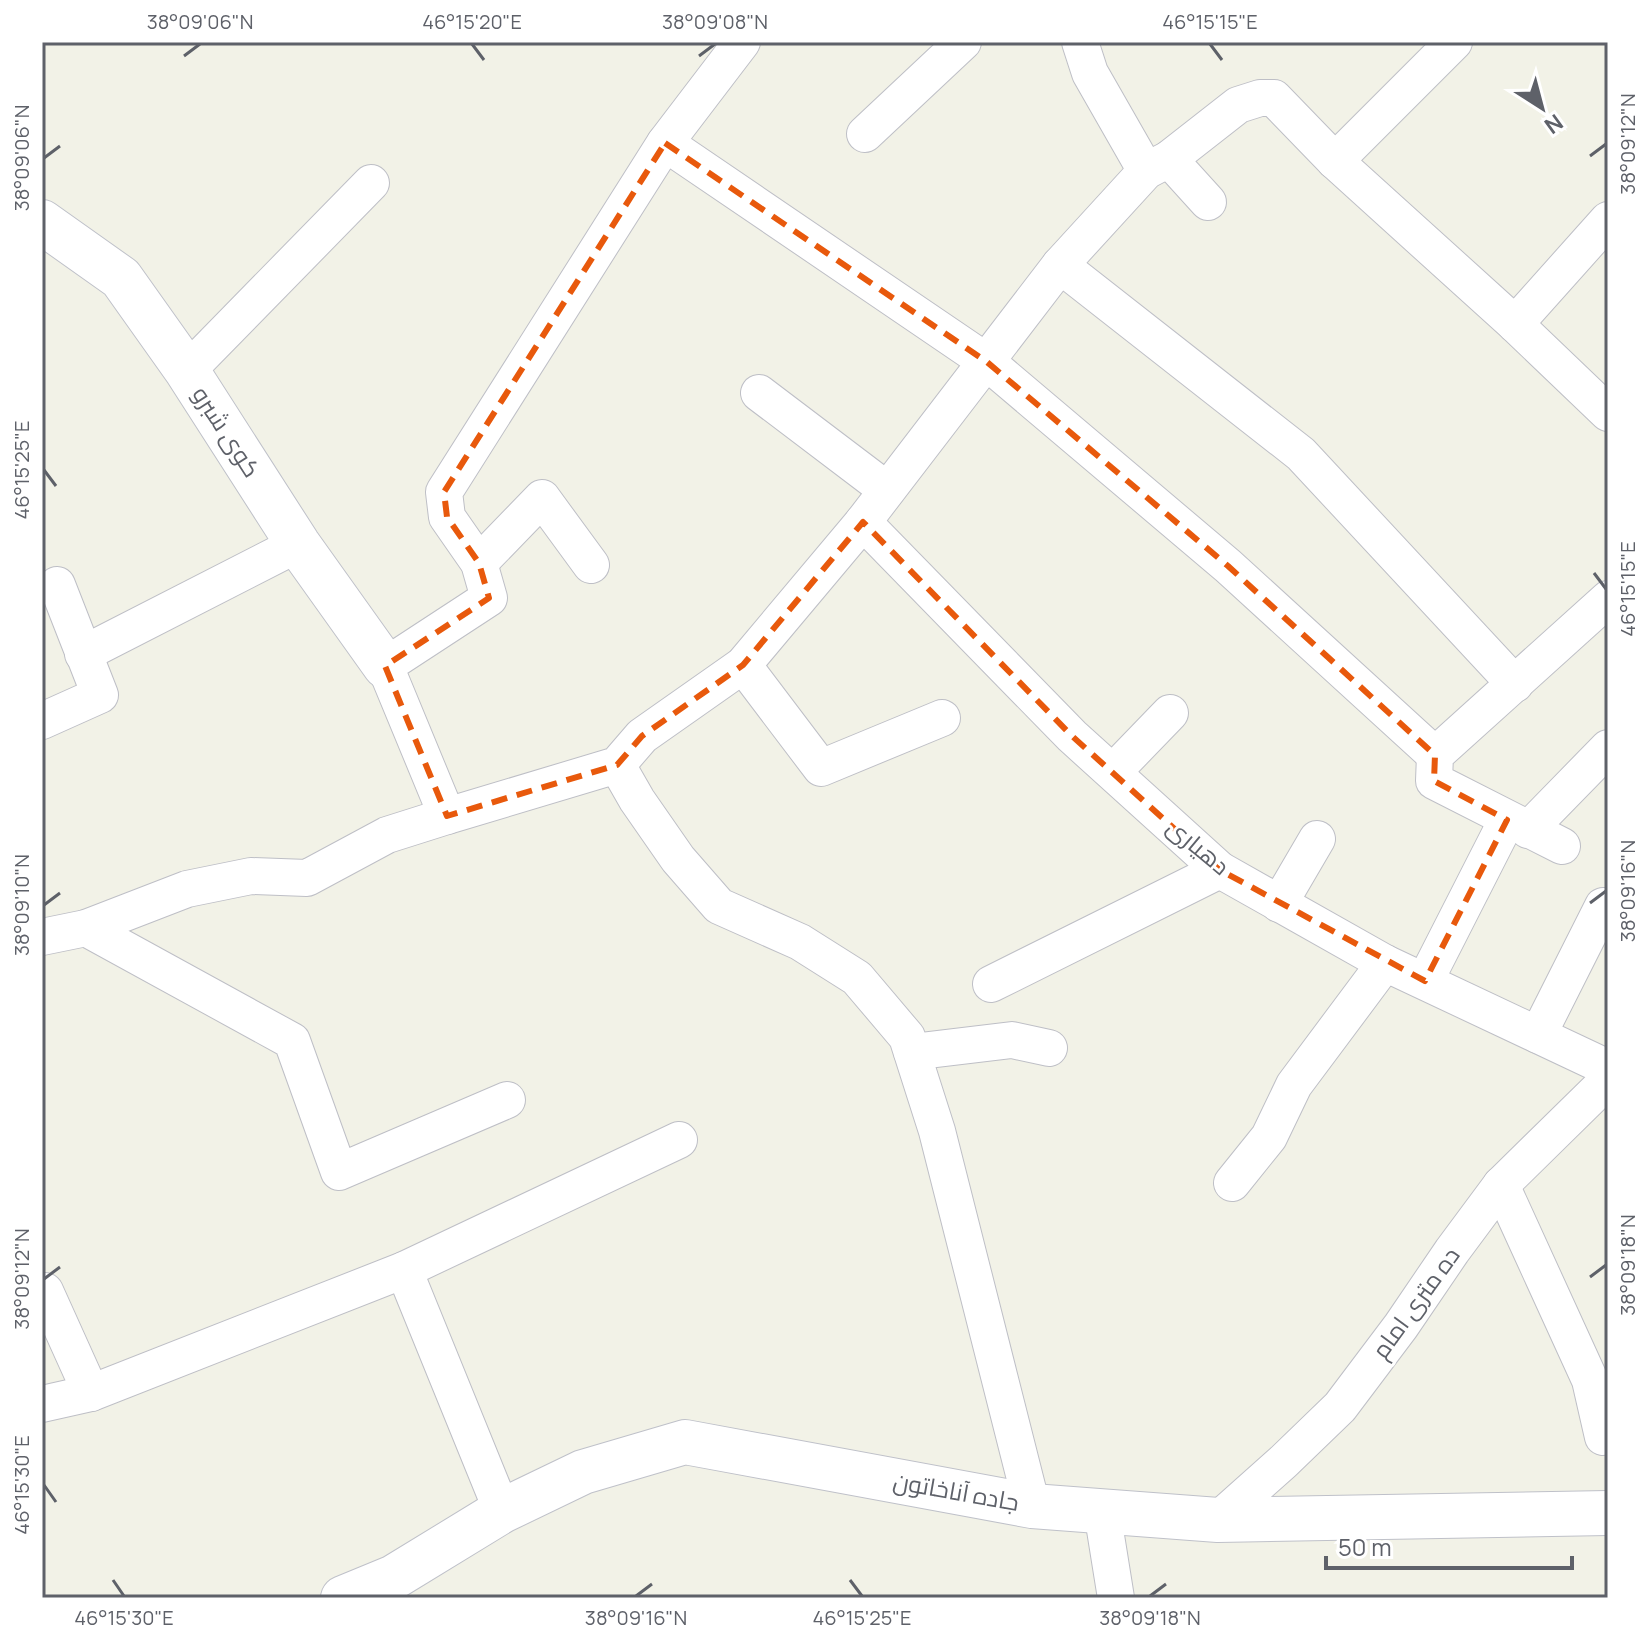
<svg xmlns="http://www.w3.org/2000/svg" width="1650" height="1640" font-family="Manrope,Cairo,sans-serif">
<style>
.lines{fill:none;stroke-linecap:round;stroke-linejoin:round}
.street-casing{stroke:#bebfc6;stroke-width:38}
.secondary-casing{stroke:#bfc1c9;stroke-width:46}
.street{stroke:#fff;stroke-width:36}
.secondary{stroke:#fff;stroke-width:44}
.marked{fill:none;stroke:#e8590c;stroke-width:6;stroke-dasharray:16 10;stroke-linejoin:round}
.ticks{fill:none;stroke:#5e6169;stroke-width:3}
.labels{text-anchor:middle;stroke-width:6;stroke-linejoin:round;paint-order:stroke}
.street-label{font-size:24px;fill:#5e6169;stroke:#fff}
.neatline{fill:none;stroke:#5e6169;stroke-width:3}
.ticks-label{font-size:20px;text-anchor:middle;fill:#5e6169}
</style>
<rect width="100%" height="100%" fill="#f2f2e7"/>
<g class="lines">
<!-- street casing -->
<g class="street-casing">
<g id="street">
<polyline points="1080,42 1090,73 1146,171"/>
<polyline points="865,134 963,42"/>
<polyline points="665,143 987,362 1228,566 1435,755"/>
<polyline points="1169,159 1208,202"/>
<polyline points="1335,161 1454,42"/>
<polyline points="1060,265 1301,454 1515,684"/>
<polyline points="1515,324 1608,220"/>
<polyline points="187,371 371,183"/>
<polyline points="759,393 887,490"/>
<polyline points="863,522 1072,736 1220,870 1385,963 1608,1068"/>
<polyline points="479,563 542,498 591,565"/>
<polyline points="83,654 298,544"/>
<polyline points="743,665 821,768 942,718"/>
<polyline points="42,721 100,695 57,585"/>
<polyline points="617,765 637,800 678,859 719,906 800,942 857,978 907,1037 937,1131 1032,1506"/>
<polyline points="1113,772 1170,713"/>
<polyline points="447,816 617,765 642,736 743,665 863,522 1060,265 1146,171 1169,159 1238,105 1260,98 1274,98 1335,161 1515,324 1608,413"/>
<polyline points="1528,830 1608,748"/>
<polyline points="1562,846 1434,781 1435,755 1608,599"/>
<polyline points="1279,904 1317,839"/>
<polyline points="86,928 292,1041 339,1172 507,1100"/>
<polyline points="42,937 86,928 187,889 251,876 307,878 387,835 447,816 385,666 489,598 479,563 447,517 444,492 665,143 742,42"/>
<polyline points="1425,981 1507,820"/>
<polyline points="991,984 1220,870"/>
<polyline points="1538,1035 1603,906"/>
<polyline points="912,1052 1012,1040 1049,1048"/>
<polyline points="1232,1183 1269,1137 1294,1085 1385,963"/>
<polyline points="1501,1185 1590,1380 1603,1437"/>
<polyline points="404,1270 502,1511"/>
<polyline points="45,1291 91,1393"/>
<polyline points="42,1404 91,1393 404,1270 679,1140"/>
<polyline points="1102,1511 1116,1598"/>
<polyline points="1218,1520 1283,1462 1340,1407 1401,1326 1452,1251 1501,1185 1608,1080"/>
</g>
</g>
<!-- secondary casing -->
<g class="secondary-casing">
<g id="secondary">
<polyline points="42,222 121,278 187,371 298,544 385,666"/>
<polyline points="343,1598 394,1577 502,1511 583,1472 685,1442 1032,1506 1218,1520 1608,1513"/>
</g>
</g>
<!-- street -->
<use href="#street" class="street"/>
<!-- secondary -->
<use href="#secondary" class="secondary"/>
</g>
<!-- marked area -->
<path class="marked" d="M665 143 987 362 1228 566 1435 755 1434 781 1507 820 1425 981 1220 870 1072 736 863 522 743 665 642 736 617 765 447 816 385 666 489 598 479 563 447 517 444 492Z"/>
<!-- ticks -->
<path class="ticks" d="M472 44 484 60M1210 44 1222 60M184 56 200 44M699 56 715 44M1590 156 1606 144M44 158 60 146M44 470 56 486M1594 573 1606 589M1590 903 1606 891M44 905 60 893M1590 1277 1606 1265M44 1279 60 1267M44 1485 56 1502M113 1580 124 1596M850 1580 862 1596M636 1596 652 1584M1150 1596 1166 1584"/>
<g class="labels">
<!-- street labels -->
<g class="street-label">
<text transform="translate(226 432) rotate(57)" y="8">کوی شبرو</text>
<text transform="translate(1198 847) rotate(40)" y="8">دهیاری</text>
<text transform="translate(1416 1303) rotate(-54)" y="8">ده متری امام</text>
<text transform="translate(956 1492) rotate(10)" y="8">جاده آناخاتون</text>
</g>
</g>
<!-- border -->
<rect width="1650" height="1640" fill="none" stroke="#ffffff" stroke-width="88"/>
<!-- north arrow -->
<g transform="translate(1542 108) rotate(144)" stroke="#ffffff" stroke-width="6" paint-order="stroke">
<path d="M0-6L14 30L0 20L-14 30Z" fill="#5e6169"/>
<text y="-12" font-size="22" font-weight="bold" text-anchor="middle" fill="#5e6169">N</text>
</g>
<!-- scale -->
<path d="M1326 1556v12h246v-12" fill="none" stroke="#5e6169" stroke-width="4"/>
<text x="1338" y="1556" font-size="24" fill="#5e6169" stroke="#ffffff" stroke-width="6" paint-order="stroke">50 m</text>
<rect x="44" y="44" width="1562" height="1552" class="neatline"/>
<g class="ticks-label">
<text x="200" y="29">38°09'06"N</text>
<text x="472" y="29">46°15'20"E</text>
<text x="715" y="29">38°09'08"N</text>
<text x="1210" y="29">46°15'15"E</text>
<text transform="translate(1628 144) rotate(-90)" y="7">38°09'12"N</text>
<text transform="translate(22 158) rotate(-90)" y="7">38°09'06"N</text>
<text transform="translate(22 470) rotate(-90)" y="7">46°15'25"E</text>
<text transform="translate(1628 589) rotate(-90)" y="7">46°15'15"E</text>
<text transform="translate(1628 891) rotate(-90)" y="7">38°09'16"N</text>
<text transform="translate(22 905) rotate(-90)" y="7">38°09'10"N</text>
<text transform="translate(1628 1265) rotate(-90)" y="7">38°09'18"N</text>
<text transform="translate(22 1279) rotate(-90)" y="7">38°09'12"N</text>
<text transform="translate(22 1485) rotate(-90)" y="7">46°15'30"E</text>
<text x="124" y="1625">46°15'30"E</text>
<text x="636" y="1625">38°09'16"N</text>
<text x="862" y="1625">46°15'25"E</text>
<text x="1150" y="1625">38°09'18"N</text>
</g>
</svg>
